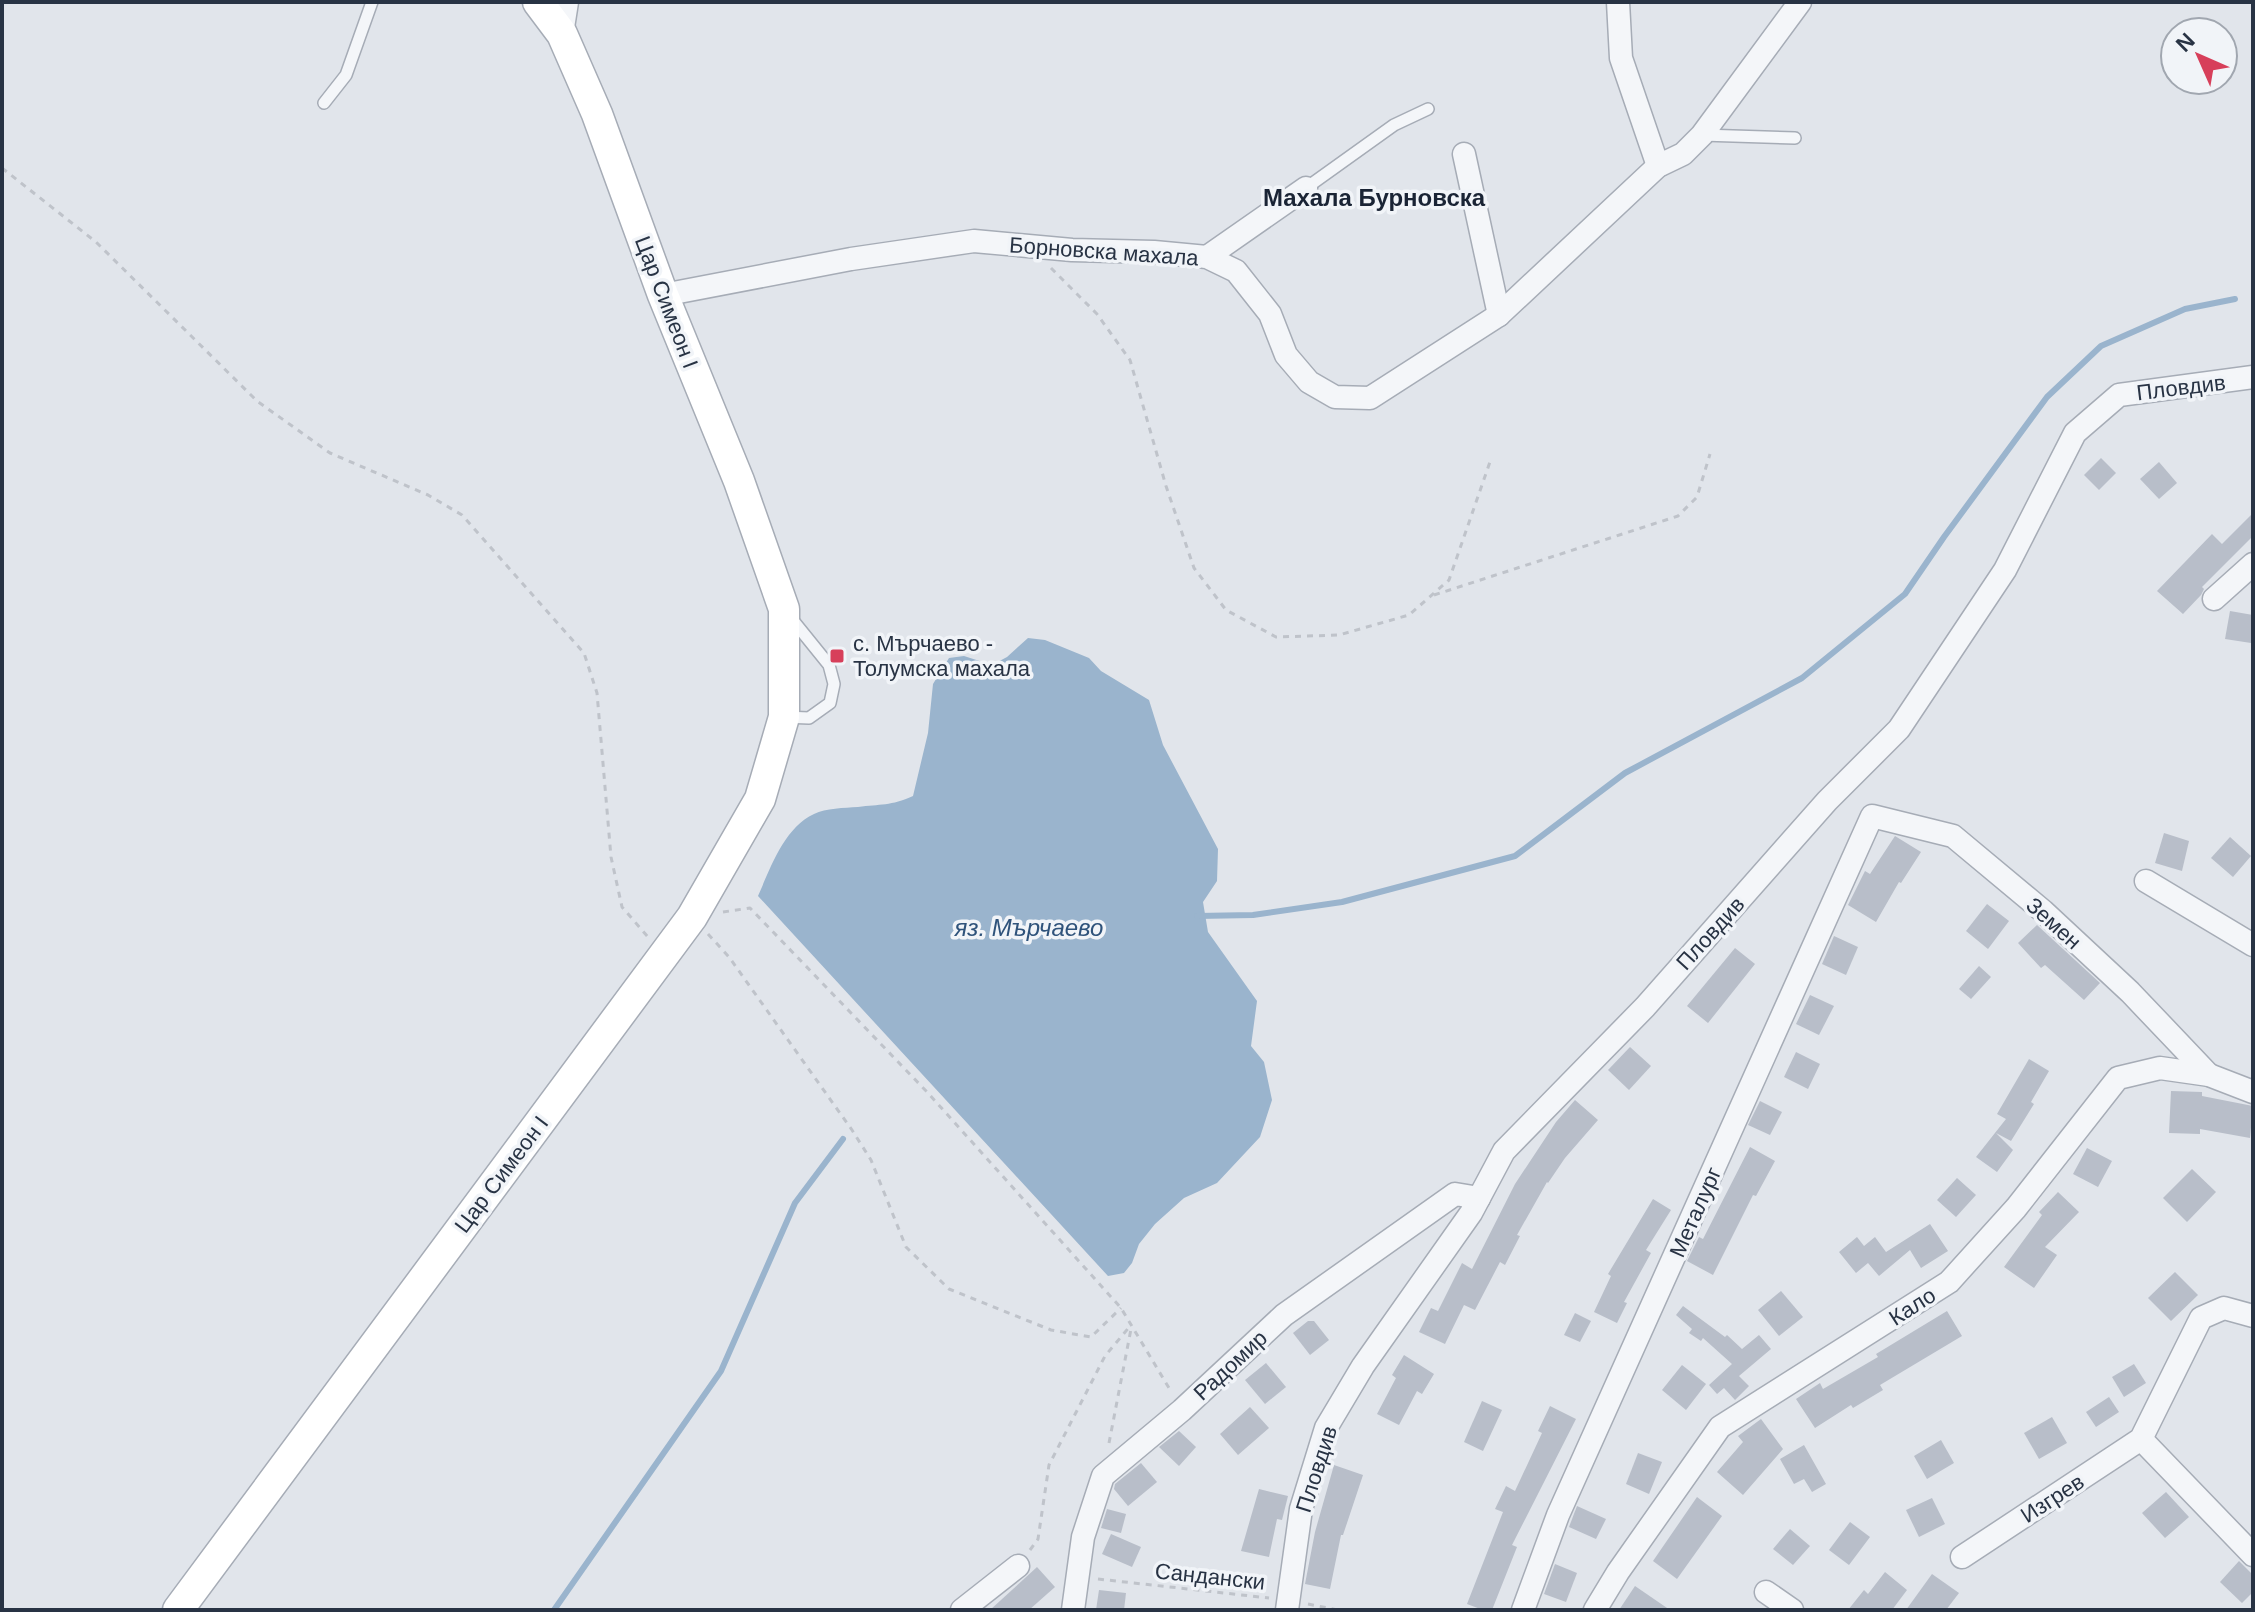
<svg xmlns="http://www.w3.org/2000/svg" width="2255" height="1612" font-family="Arial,sans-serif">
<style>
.water{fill:#9ab4cd}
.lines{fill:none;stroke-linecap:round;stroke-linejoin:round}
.stream{stroke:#9ab4cd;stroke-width:6}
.building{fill:#b8bec9}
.lane-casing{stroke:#a6acb6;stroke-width:14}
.street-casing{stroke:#a6acb6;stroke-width:25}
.secondary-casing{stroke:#a6acb6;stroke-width:33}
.path{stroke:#bfc3ca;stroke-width:3;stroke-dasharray:6 6;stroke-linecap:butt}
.lane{stroke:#f4f6f9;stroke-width:11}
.street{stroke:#f4f6f9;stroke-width:22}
.secondary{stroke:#fff;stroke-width:30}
.poi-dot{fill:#d73f5a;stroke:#f1f4f8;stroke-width:3}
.labels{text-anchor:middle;stroke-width:7;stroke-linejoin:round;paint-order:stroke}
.street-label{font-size:22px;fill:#283344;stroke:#f1f4f8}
.poi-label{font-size:22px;fill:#283344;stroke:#f1f4f8;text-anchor:start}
.neighbourhood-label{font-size:24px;font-weight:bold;fill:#1a2435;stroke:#f1f4f8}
.water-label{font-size:24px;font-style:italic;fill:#2f537b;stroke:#f1f4f8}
</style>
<rect width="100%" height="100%" fill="#e1e5eb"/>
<!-- water -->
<path class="water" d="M1028 638 1045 640 1089 658 1101 671 1149 700 1163 745 1218 849 1217 881 1203 902 1208 932 1257 1001 1251 1046 1264 1062 1272 1100 1260 1137 1217 1183 1184 1198 1155 1224 1139 1244 1132 1263 1124 1273 1108 1276 758 896C771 867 784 828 814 814 826 808 844 808 858 807 880 804 891 806 913 796L928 733 933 684 949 658 964 656 992 665 1007 657Z"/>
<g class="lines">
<!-- stream -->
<g class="stream">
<polyline points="1197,916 1253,915 1342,902 1515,856 1625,773 1802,678 1905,594 1944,537 2047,397 2101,346 2185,309 2235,299"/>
<polyline points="554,1610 721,1371 795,1203 843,1139"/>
</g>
</g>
<!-- building -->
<g class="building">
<polygon points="2101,458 2116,473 2099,490 2084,475"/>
<polygon points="2159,462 2177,483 2159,499 2140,479"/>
<polygon points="2253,513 2253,536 2202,587 2204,589 2201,595 2183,614 2157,591 2212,534 2222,544"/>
<polygon points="2230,611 2253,615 2251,643 2225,639"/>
<polygon points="2164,833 2189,841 2182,871 2155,863"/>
<polygon points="1895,836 1921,852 1901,883 1899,882 1876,922 1848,905 1865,871 1870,874"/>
<polygon points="2230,837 2251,856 2233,877 2211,858"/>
<polygon points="1987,904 2009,921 1988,949 1966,931"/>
<polygon points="2037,925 2100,983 2084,1000 2045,965 2041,968 2018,943"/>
<polygon points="1834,936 1858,947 1846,975 1822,964"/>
<polygon points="1735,948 1755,964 1708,1023 1687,1006"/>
<polygon points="1979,966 1991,977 1971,999 1959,989"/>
<polygon points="1810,995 1834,1006 1819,1035 1796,1024"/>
<polygon points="1630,1047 1651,1066 1629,1090 1608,1070"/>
<polygon points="1796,1052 1820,1064 1808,1089 1784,1077"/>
<polygon points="2029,1059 2049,1071 2031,1102 2034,1104 2011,1141 1996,1133 2013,1150 1997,1172 1976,1157 2006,1119 1997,1114"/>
<polygon points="2171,1091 2202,1092 2202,1096 2253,1106 2250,1138 2200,1129 2200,1134 2169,1133"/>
<polygon points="1575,1100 1598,1120 1565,1158 1548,1183 1547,1182 1517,1235 1520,1236 1505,1265 1500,1262 1475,1310 1464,1305 1445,1344 1419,1332 1431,1308 1438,1311 1462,1263 1472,1269 1515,1184 1556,1122"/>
<polygon points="1760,1101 1782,1112 1770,1135 1748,1125"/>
<polygon points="1750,1147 1775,1161 1756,1196 1753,1195 1713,1275 1687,1261 1699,1237 1703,1239"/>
<polygon points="2087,1148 2112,1161 2098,1187 2073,1174"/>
<polygon points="2192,1169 2216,1192 2187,1222 2163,1198"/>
<polygon points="1957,1178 1976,1195 1956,1217 1937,1200"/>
<polygon points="2058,1192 2079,1212 2045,1247 2057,1255 2034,1288 2004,1267 2042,1215 2039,1212"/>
<polygon points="1653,1199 1671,1210 1646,1250 1651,1253 1624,1302 1627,1303 1617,1323 1594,1312 1611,1276 1608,1274"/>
<polygon points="1930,1224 1948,1251 1921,1268 1910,1250 1879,1276 1868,1263 1856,1273 1839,1252 1857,1237 1864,1246 1875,1237 1886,1252"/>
<polygon points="2175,1272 2198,1295 2171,1321 2148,1298"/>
<polygon points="1781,1291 1803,1317 1779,1336 1758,1310"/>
<polygon points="1683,1306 1725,1337 1727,1335 1742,1349 1759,1335 1771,1349 1739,1376 1749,1386 1735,1400 1724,1388 1717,1394 1709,1385 1732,1364 1703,1338 1701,1341 1689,1333 1692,1329 1676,1315"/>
<polygon points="1947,1311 1962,1336 1880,1385 1883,1390 1853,1408 1851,1405 1815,1428 1796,1399 1820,1383 1823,1389 1878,1357 1876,1354"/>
<polygon points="1575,1313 1591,1321 1580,1342 1564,1335"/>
<polygon points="1308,1321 1314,1321 1329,1340 1310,1355 1293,1333"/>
<polygon points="1404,1355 1434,1374 1422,1394 1417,1391 1399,1425 1377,1414 1396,1378 1392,1375"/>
<polygon points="1266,1363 1286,1387 1265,1404 1245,1380"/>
<polygon points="2134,1364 2146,1383 2124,1397 2112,1377"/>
<polygon points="1682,1365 1706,1384 1686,1410 1662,1390"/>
<polygon points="2109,1397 2119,1412 2096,1427 2086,1412"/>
<polygon points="1482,1401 1502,1410 1483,1451 1464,1442"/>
<polygon points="1550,1406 1576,1419 1512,1545 1517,1547 1492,1610 1483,1610 1467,1604 1503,1512 1495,1509 1506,1486 1515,1491 1542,1433 1538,1431"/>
<polygon points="1250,1407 1269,1428 1238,1455 1220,1434"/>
<polygon points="2052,1417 2067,1443 2039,1459 2024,1433"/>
<polygon points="1761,1419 1783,1449 1743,1495 1717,1472 1743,1442 1738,1436"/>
<polygon points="1179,1431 1196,1447 1179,1466 1159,1447"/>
<polygon points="1941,1440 1954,1463 1927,1479 1914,1456"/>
<polygon points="1804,1445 1826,1484 1812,1492 1804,1479 1794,1484 1780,1459"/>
<polygon points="1638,1453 1662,1462 1649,1494 1626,1484"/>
<polygon points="1141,1463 1157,1482 1128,1506 1114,1489 1115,1484"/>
<polygon points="1334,1465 1363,1475 1343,1535 1341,1535 1330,1589 1305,1584 1315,1532"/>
<polygon points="1259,1489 1288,1496 1282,1520 1277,1519 1269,1557 1241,1551"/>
<polygon points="2166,1492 2189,1517 2165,1538 2142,1513"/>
<polygon points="1697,1497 1722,1516 1677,1579 1653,1561"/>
<polygon points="1932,1498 1945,1524 1919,1537 1906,1510"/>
<polygon points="1577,1506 1606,1519 1596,1539 1569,1527"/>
<polygon points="1107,1509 1126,1514 1121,1533 1101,1528"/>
<polygon points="1850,1522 1870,1537 1849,1565 1829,1550"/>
<polygon points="1790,1529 1810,1546 1793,1565 1773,1549"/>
<polygon points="1111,1534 1141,1547 1132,1567 1102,1554"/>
<polygon points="2239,1561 2253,1575 2253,1592 2242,1603 2220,1582"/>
<polygon points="1555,1564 1577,1573 1566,1602 1544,1594"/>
<polygon points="1037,1567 1055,1587 1029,1610 990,1610"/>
<polygon points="1885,1572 1907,1590 1892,1610 1848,1610 1864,1590 1868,1594"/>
<polygon points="1932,1574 1959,1593 1946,1610 1906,1610"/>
<polygon points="1635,1586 1670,1610 1619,1610"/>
<polygon points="1099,1590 1126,1593 1124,1610 1096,1610"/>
</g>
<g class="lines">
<!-- lane casing -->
<g class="lane-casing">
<g id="lane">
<polyline points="324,103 346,75 372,2"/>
<polyline points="1702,135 1795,138"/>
<polyline points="1306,188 1394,125 1428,109"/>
<polyline points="784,717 809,718 830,703 834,684 829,665 791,618"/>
</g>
</g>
<!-- street casing -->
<g class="street-casing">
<g id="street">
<polyline points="1618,2 1621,58 1658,166"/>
<polyline points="562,34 567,2"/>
<polyline points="1464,154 1499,315"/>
<polyline points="1207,257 1306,188"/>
<polyline points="663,295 851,259 974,241 1072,250 1154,252 1207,257 1236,271 1270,314 1286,355 1309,382 1335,397 1370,398 1499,315 1658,166 1683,154 1702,135 1800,2"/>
<polyline points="2214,599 2253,564"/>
<polyline points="2146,881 2253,945"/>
<polyline points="2141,1439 2253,1555"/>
<polyline points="1962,1557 2141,1439 2201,1318 2224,1308 2253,1316"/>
<polyline points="1766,1592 1792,1610"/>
<polyline points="962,1610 1018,1566"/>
<polyline points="1073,1610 1083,1537 1103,1476 1182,1410 1284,1315 1455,1194 1479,1198"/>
<polyline points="1287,1610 1301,1509 1326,1428 1363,1366 1471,1213 1504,1151 1645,1007 1827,801 1899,729 2005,570 2075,433 2119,395 2253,377"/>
<polyline points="1523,1610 1558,1515 1872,816 1953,836 2043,911 2130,992 2209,1075"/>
<polyline points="1595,1610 1618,1572 1720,1427 1949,1282 2016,1208 2118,1078 2160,1068 2209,1075 2253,1092"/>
</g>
</g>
<!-- secondary casing -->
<g class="secondary-casing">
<polyline id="secondary" points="178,1610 692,917 760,799 784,717 784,609 739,481 663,295 597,114 562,34 538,2"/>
</g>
<!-- path -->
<g class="path">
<polyline points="2,168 96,242 257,401 330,453 428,495 462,515 584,653 597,693 611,857 622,907 648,937"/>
<polyline points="1051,268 1097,314 1130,360 1166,486 1194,568 1226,610 1276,637 1339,635 1409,615 1449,580 1491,459"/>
<polyline points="1434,595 1678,516 1697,497 1710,454"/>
<polyline points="723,912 750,908 928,1093 1121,1308 1172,1393"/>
<polyline points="708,934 729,957 852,1130 871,1160 906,1247 949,1289 1051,1330 1091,1337 1121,1308"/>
<polyline points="1109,1443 1131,1329"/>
<polyline points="1030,1550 1038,1539 1049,1465 1105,1356 1131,1325"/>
<polyline points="1098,1579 1269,1598"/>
<polyline points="1308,1604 1338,1610"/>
</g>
<!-- lane -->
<use href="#lane" class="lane"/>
<!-- street -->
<use href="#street" class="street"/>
<!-- secondary -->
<use href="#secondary" class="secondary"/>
</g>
<!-- markers -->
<rect class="poi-dot" x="829" y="648" width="16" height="16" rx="4"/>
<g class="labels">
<!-- street labels -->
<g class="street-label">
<text transform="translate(1104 251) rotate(4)" y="8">Борновска махала</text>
<text transform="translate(667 302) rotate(69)" y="8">Цар Симеон I</text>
<text transform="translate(2181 387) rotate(-7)" y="8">Пловдив</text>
<text transform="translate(2054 923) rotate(42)" y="8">Земен</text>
<text transform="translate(1710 933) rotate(-48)" y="8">Пловдив</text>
<text transform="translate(501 1174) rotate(-53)" y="8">Цар Симеон I</text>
<text transform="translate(1695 1212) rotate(-66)" y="8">Металург</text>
<text transform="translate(1912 1306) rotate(-33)" y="8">Кало</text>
<text transform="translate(1230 1365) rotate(-43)" y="8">Радомир</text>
<text transform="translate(1316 1469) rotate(-72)" y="8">Пловдив</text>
<text transform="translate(2052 1498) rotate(-33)" y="8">Изгрев</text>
<text transform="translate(1210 1576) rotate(6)" y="8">Сандански</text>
</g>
<!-- poi labels -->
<g class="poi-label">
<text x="853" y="651">с. Мърчаево -<tspan x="853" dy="25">Толумска махала</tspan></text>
</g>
<!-- neighbourhood labels -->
<g class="neighbourhood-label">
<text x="1374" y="206">Махала Бурновска</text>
</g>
<!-- water labels -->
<g class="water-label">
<text x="1029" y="936">яз. Мърчаево</text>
</g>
</g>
<!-- border -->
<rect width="2255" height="1612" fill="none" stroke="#283344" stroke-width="8"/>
<!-- north arrow -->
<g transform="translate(2199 56) rotate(315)"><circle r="38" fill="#f1f4f8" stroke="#a1a7b0" stroke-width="2"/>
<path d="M0-6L14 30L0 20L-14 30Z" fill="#d73f5a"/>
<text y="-12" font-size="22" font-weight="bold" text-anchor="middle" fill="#283344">N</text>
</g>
</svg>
